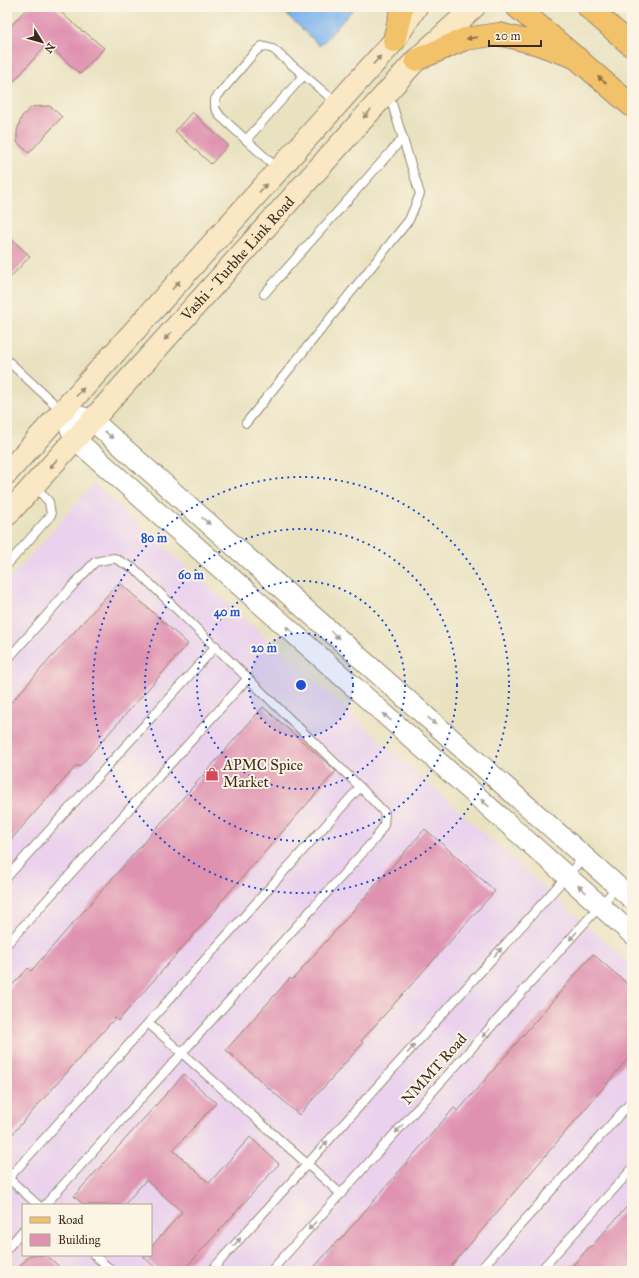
<svg xmlns="http://www.w3.org/2000/svg" width="639" height="1278" font-family="'IM FELL Great Primer',serif">
<style>
.built{fill:#ead1ed;fill-rule:evenodd}
.water{fill:#7eb4ed;stroke:#5c6f86}
.building{fill:#df92b0}
.lines{fill:none;stroke-linecap:round;stroke-linejoin:round}
.service-casing{stroke:#928670;stroke-width:10}
.tertiary-casing{stroke:#928670;stroke-width:22}
.secondary-casing{stroke:#928670;stroke-width:24}
.primary-casing{stroke:#928670;stroke-width:24}
.service{stroke:#fff;stroke-width:8}
.tertiary{stroke:#fff;stroke-width:20}
.secondary{stroke:#fae7c3;stroke-width:22}
.primary{stroke:#f2c26a;stroke-width:22}
.oneway{fill:#8d6e40}
.oneway2{fill:#9a8870}
.oneway3{fill:#a79f9a}
.ring{fill:none;stroke:#1d4ed8;stroke-width:2;stroke-dasharray:2 4}
.labels{text-anchor:middle;stroke-width:4;stroke-linejoin:round;paint-order:stroke}
.street-label{font-size:15px;fill:#3b2a1e;stroke:#fcf5e5}
.poi-label{font-size:15px;fill:#3b2a1e;stroke:#fcf5e5;text-anchor:start}
.centre{fill:#1d4ed8;stroke:#fcf5e5;stroke-width:2}
.ring-label{font-size:12px;text-anchor:middle;font-weight:bold;fill:#1d4ed8;stroke:#fcf5e5;stroke-width:4;stroke-linejoin:round;paint-order:stroke}
</style>
<rect width="100%" height="100%" fill="#fcf5e5"/>
<filter id="ink" filterUnits="userSpaceOnUse"><feTurbulence type="fractalNoise" baseFrequency=".025" numOctaves="2"/><feDisplacementMap in="SourceGraphic" scale="8" xChannelSelector="R" yChannelSelector="G"/><feConvolveMatrix kernelMatrix="1 2 1 2 8 2 1 2 1" color-interpolation-filters="sRGB"/></filter>
<filter id="wash" filterUnits="userSpaceOnUse"><feTurbulence type="fractalNoise" baseFrequency=".012" numOctaves="4" result="noise"/><feDisplacementMap in="SourceGraphic" scale="16" xChannelSelector="R" yChannelSelector="G"/><feGaussianBlur stdDeviation="0.9" result="paint"/><feColorMatrix in="noise" values="0 0 0 0 0 0 0 0 0 0 0 0 0 0 0 0 0 1.4 0 .05"/><feComposite in="paint" operator="in"/></filter>
<g filter="url(#wash)">
<rect width="100%" height="100%" fill="#e9e2c1"/>
<!-- built -->
<g class="built">
<polygon points="7,403 16,411 7,421"/>
<path d="M94 484 632 966V1271H7V582ZM23 1205H151V1255H23Z"/>
</g>
<!-- water -->
<polygon class="water" points="279,7 355,7 320,46"/>
<g id="blocks">
<!-- building -->
<g class="building">
<polygon points="28,7 55,7 83,32 84,31 104,48 80,74 47,44 7,89 7,30"/>
<polygon points="50,106 62,117 29,153 17,142 17,131 22,116 32,107"/>
<polygon points="192,112 228,145 211,164 175,131"/>
<polygon points="7,235 30,256 7,281"/>
<polygon points="119,582 188,644 79,767 77,765 7,844 7,707"/>
<polygon points="263,707 336,771 218,905 219,906 118,1021 115,1018 7,1140 7,991 28,968 31,971"/>
<polygon points="425,829 495,891 361,1041 363,1043 299,1115 226,1050 290,978 292,980"/>
<polygon points="593,954 632,988 632,1054 447,1271 311,1271 338,1240 339,1241 454,1108 458,1111"/>
<polygon points="184,1074 216,1103 173,1150 209,1183 250,1137 279,1164 183,1271 159,1271 143,1256 151,1255 151,1247 182,1212 146,1180 124,1205 84,1205 74,1196"/>
<polygon points="632,1201 632,1271 568,1271 590,1246 591,1247"/>
<polygon points="30,1255 46,1255 64,1271 15,1271"/>
</g>
</g>
</g>
<g filter="url(#ink)">
<use href="#blocks" fill-opacity="0" stroke="#928670" stroke-width="1"/>
<g class="lines">
<!-- service casing -->
<g class="service-casing">
<g id="service">
<polyline points="246,140 304,75"/>
<polyline points="278,169 220,116 215,108 215,99 254,53 262,46 273,49 338,104"/>
<polyline points="264,294 403,138"/>
<polyline points="7,360 62,411"/>
<polyline points="246,423 409,220 420,194 389,94"/>
<polyline points="7,565 51,515 49,502 35,486"/>
<polyline points="7,660 75,583 95,562 114,558 135,569 360,787 385,813 384,825 376,838 45,1205"/>
<polyline points="7,877 216,646"/>
<polyline points="7,944 248,678"/>
<polyline points="148,1023 341,1194"/>
<polyline points="7,1177 38,1205"/>
<polyline points="7,1180 360,787"/>
<polyline points="7,1249 23,1230"/>
<polyline points="94,1255 112,1271"/>
<polyline points="211,1271 584,857"/>
<polyline points="271,1271 617,887"/>
<polyline points="479,1271 632,1101"/>
<polyline points="540,1271 632,1169"/>
</g>
</g>
<!-- tertiary casing -->
<g class="tertiary-casing">
<g id="tertiary">
<polyline points="63,411 75,439 632,934"/>
<polyline points="76,415 92,420 632,899"/>
</g>
</g>
<!-- secondary casing -->
<g class="secondary-casing">
<g id="secondary">
<polyline points="7,473 394,41 416,7"/>
<path id="s1" d="M7 515 416 60 474 7"/>
</g>
</g>
<!-- primary casing -->
<g class="primary-casing">
<g id="primary">
<polyline points="517,7 632,106"/>
<polyline points="588,7 632,46"/>
<polyline points="394,41 402,7"/>
<polyline points="416,60 465,39 499,34 535,43 577,58"/>
</g>
</g>
<!-- service -->
<use href="#service" class="service"/>
<!-- tertiary -->
<use href="#tertiary" class="tertiary"/>
<!-- secondary -->
<use href="#secondary" class="secondary"/>
<!-- primary -->
<use href="#primary" class="primary"/>
</g>
<!-- one-way arrows -->
<defs><path id="oneway-solid" d="M-6-.8H1V-3.2L6.5 0L1 3.2V.8H-6Z"/></defs>
<g class="oneway">
<use href="#oneway-solid" transform="translate(472 38) rotate(172)"/>
<use href="#oneway-solid" transform="translate(602 80) rotate(-139)"/>
</g>
<g class="oneway2">
<use href="#oneway-solid" transform="translate(377 60) rotate(-48)"/>
<use href="#oneway-solid" transform="translate(367 114) rotate(132)"/>
<use href="#oneway-solid" transform="translate(263 188) rotate(-48)"/>
<use href="#oneway-solid" transform="translate(176 285) rotate(-48)"/>
<use href="#oneway-solid" transform="translate(168 336) rotate(132)"/>
<use href="#oneway-solid" transform="translate(80 392) rotate(-48)"/>
<use href="#oneway-solid" transform="translate(53 464) rotate(132)"/>
</g>
<g class="oneway3">
<use href="#oneway-solid" transform="translate(109 435) rotate(42)"/>
<use href="#oneway-solid" transform="translate(206 521) rotate(42)"/>
<use href="#oneway-solid" transform="translate(290 630) rotate(-138)"/>
<use href="#oneway-solid" transform="translate(335 635) rotate(42)"/>
<use href="#oneway-solid" transform="translate(387 717) rotate(-138)"/>
<use href="#oneway-solid" transform="translate(432 721) rotate(42)"/>
<use href="#oneway-solid" transform="translate(485 803) rotate(-138)"/>
<use href="#oneway-solid" transform="translate(582 889) rotate(-138)"/>
<use href="#oneway-solid" transform="translate(573 936) rotate(132)"/>
<use href="#oneway-solid" transform="translate(498 952) rotate(-48)"/>
<use href="#oneway-solid" transform="translate(486 1033) rotate(132)"/>
<use href="#oneway-solid" transform="translate(411 1049) rotate(-48)"/>
<use href="#oneway-solid" transform="translate(399 1129) rotate(132)"/>
<use href="#oneway-solid" transform="translate(324 1145) rotate(-48)"/>
<use href="#oneway-solid" transform="translate(312 1226) rotate(132)"/>
<use href="#oneway-solid" transform="translate(237 1242) rotate(-48)"/>
</g>
</g>
<!-- distance rings -->
<circle cx="301" cy="685" r="52" fill="#1d4ed8" fill-opacity=".12"/>
<g class="ring">
<circle cx="301" cy="685" r="52"/>
<circle cx="301" cy="685" r="104"/>
<circle cx="301" cy="685" r="156"/>
<circle cx="301" cy="685" r="208"/>
</g>
<!-- icons -->
<defs>
<g id="shop-bare" transform="scale(1.08)"><path d="M-5-2.5h2.3a2.7 3.5 0 0 1 5.4 0H5L5.5 6h-11ZM-1.5-2.5h3a1.5 2.3 0 0 0-3 0Z" fill="#d1495b" stroke="#fcf5e5" stroke-width="2.5" paint-order="stroke"/></g>
</defs>
<g fill-rule="evenodd">
<use href="#shop-bare" x="212" y="774"/>
</g>
<g class="labels">
<!-- street labels -->
<g class="street-label">
<text dy="5" stroke="none"><textPath href="#s1" startOffset="345">Vashi - Turbhe Link Road</textPath></text>
<text transform="translate(434 1069) rotate(-48)" y="5">NMMT Road</text>
</g>
<!-- poi labels -->
<g class="poi-label">
<text x="223" y="770">APMC Spice<tspan x="223" dy="17">Market</tspan></text>
</g>
</g>
<circle cx="301" cy="685" r="6" class="centre"/>
<g class="ring-label">
<text x="154" y="542">80 m</text>
<text x="191" y="579">60 m</text>
<text x="227" y="616">40 m</text>
<text x="264" y="652">20 m</text>
</g>
<!-- margin -->
<rect width="639" height="1278" fill="none" stroke="#fcf5e5" stroke-width="24"/>
<!-- legend -->
<rect x="22" y="1204" width="130" height="52" fill="#fcf5e5" stroke="#afa495"/>
<rect x="30" y="1217" width="20" height="6" fill="#f2c26a" stroke="#afa495"/>
<text x="58" y="1224" font-size="12" fill="#3b2a1e">Road</text>
<rect x="30" y="1234" width="20" height="12" fill="#df92b0" stroke="#afa495"/>
<text x="58" y="1244" font-size="12" fill="#3b2a1e">Building</text>
<!-- north arrow -->
<g transform="translate(42 42) rotate(127)" stroke="#fcf5e5" stroke-width="3" paint-order="stroke">
<path d="M0-3L7 15L0 10L-7 15Z" fill="#3b2a1e"/>
<text y="-6" font-size="11" font-weight="bold" text-anchor="middle" fill="#3b2a1e">N</text>
</g>
<!-- scale -->
<path d="M489 40v6h52v-6" fill="none" stroke="#3b2a1e" stroke-width="2"/>
<text x="495" y="40" font-size="12" fill="#3b2a1e" stroke="#fcf5e5" stroke-width="3" paint-order="stroke">20 m</text>
</svg>
